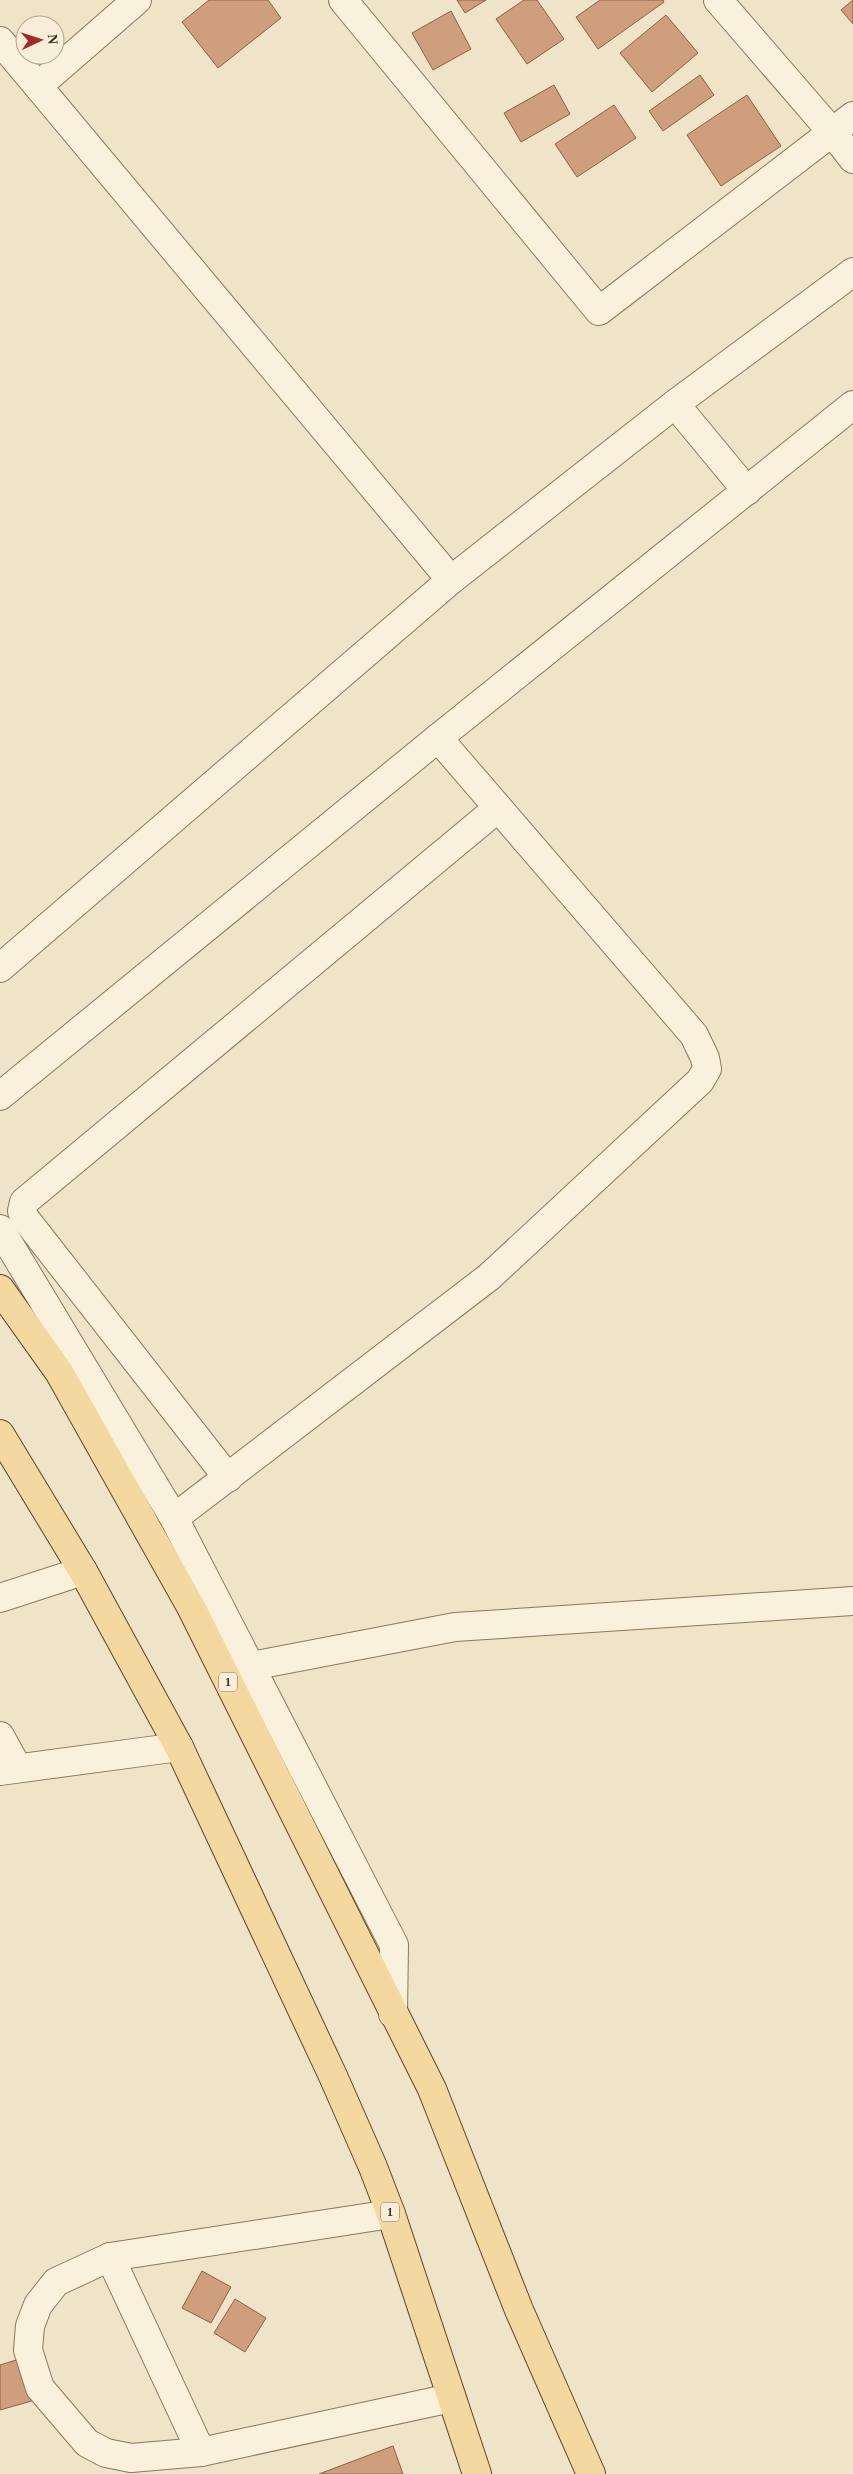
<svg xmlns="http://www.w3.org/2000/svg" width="853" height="2474" font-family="'Times New Roman',serif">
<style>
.building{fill:#cf9f7d;stroke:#8d5f41}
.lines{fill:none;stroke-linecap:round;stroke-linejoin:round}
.minor-casing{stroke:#8d765c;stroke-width:30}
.major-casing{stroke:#5b4430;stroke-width:30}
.minor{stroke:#faf1dc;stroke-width:28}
.major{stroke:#f3d9a0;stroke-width:28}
.labels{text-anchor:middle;stroke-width:4;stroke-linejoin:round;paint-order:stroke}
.shield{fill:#f7eed8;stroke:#756857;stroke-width:1}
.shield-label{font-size:12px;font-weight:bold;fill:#3d2e20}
</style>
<rect width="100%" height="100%" fill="#f0e4c8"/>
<!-- building -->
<g class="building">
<polygon points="209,0 268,0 281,18 218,68 182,22"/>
<polygon points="457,0 486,0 465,13"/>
<polygon points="524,0 537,0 564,39 527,64 496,19"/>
<polygon points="600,0 663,0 664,2 598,49 576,17"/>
<polygon points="853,0 853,24 841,10"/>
<polygon points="451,11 471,49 433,70 412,33"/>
<polygon points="666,15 698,53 652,92 620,53"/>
<polygon points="700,75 714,95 663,131 649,111"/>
<polygon points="554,85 570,114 521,142 504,113"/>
<polygon points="747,95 781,146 721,186 687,135"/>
<polygon points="614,105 636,138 577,177 555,144"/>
<polygon points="202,2271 231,2287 211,2323 182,2308"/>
<polygon points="235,2299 266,2318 245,2352 214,2333"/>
<polygon points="23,2358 35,2400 0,2410 0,2365"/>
<polygon points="393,2446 403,2474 319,2474"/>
</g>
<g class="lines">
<!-- minor casing -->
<g class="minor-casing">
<g id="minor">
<polyline points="343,0 599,311 853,116"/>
<polyline points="718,0 832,132 853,159"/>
<polyline points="0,41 451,580"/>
<polyline points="38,86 137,0"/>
<polyline points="675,404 747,491"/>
<polyline points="0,968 451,580 675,404 853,272"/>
<polyline points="0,1096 438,738 853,405"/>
<polyline points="0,1229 174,1518 394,1945 393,2014"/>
<polyline points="228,1478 24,1217 22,1211 24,1202 498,808"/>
<polyline points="174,1518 489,1277 700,1081 707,1069 705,1058 694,1035 438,738"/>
<polyline points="0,1598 83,1571"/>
<polyline points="251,1666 455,1627 853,1601"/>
<polyline points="0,1736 17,1767"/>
<polyline points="0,1771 179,1747"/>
<polyline points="391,2214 110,2257 56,2282 38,2305 30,2326 28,2350 40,2388 87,2443 106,2453 131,2458 201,2452 451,2398"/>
<polyline points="110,2257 201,2452"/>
</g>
</g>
<!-- major casing -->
<g class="major-casing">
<g id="major">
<polyline points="0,1289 59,1372 191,1607 432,2089 519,2310 591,2474"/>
<polyline points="0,1434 83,1571 179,1747 333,2076 373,2167 391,2214 477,2474"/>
</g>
</g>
<!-- minor -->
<use href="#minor" class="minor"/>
<!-- major -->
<use href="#major" class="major"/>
</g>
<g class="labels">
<!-- shield labels -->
<g class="shield">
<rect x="219" y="1672.5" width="18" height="19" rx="4"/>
<rect x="381" y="2202.5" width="18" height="19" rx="4"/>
</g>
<g class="shield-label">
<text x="228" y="1686">1</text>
<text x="390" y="2216">1</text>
</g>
</g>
<!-- north arrow -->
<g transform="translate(40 40) rotate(86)"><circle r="24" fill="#f7eed8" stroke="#ada18e"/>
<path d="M0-4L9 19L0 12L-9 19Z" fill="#9e2a2b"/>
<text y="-8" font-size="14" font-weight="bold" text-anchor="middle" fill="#3d2e20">N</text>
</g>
</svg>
